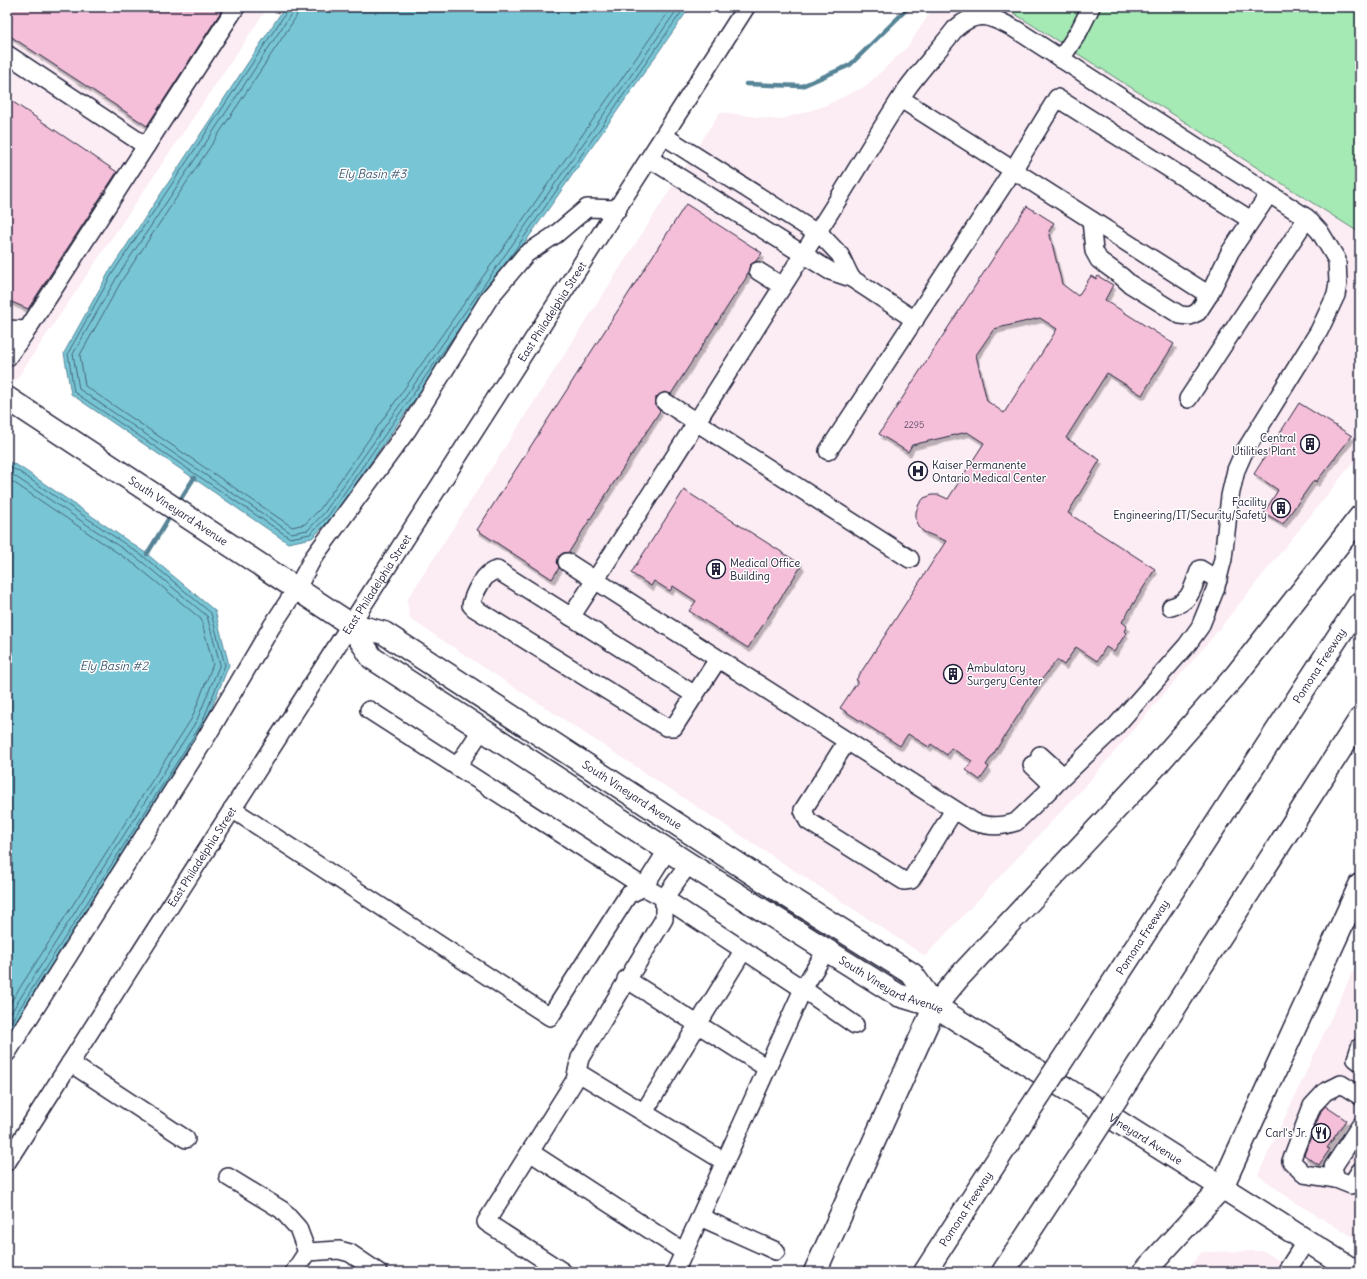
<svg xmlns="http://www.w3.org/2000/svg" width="1367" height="1279" font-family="Delius,sans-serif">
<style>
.built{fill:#fcecf4}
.green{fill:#a5e9b4;stroke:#648678}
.water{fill:#78c6d5;stroke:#568497}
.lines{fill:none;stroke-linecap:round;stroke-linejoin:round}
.shore{stroke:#446479;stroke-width:1}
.stream{stroke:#568497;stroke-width:4.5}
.building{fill:#f5bfd9;stroke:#22223b;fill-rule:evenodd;filter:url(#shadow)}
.minor-casing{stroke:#22223b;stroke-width:20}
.major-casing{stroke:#22223b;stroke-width:25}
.highway-casing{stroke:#22223b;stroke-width:25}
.minor{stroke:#fff;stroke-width:17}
.major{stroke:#fff;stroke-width:22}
.highway{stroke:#fff;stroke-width:22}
.highway-bridge-casing{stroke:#22223b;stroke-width:25;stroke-linecap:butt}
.highway-bridge{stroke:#fff;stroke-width:22}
.labels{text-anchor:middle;stroke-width:3;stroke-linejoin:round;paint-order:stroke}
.number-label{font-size:9px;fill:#574962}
.street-label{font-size:11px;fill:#22223b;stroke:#fff}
.poi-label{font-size:11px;fill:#22223b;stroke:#fff;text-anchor:end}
.water-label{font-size:12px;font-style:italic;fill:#405b71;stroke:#fff}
</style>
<defs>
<filter id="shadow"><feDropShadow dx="2.5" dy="4.5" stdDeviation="0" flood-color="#0004"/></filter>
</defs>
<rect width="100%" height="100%" fill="#fff"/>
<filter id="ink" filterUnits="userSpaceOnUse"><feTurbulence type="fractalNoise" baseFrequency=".025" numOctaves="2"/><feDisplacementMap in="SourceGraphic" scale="8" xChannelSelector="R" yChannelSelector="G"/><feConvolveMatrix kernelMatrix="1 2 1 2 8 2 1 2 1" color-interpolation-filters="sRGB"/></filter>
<g filter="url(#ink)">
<!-- built -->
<g class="built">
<polygon points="7,7 268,7 16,380 7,385"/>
<polygon points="934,7 1004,7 1360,233 1360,454 1207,644 1086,785 925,956 410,619 407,600 720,112 778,120 822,107 866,86 908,46"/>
<polygon points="1360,956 1360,1241 1296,1203 1258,1175"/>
<polygon points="1264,1251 1296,1272 1185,1272 1202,1252"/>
</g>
<!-- green -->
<polygon class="green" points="1004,7 1360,7 1360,233"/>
<!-- water -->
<g class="water">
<polygon points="285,7 690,7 331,519 312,538 288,543 71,394 64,353 109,272"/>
<polygon points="7,461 20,467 147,554 215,611 229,665 205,724 7,1036"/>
</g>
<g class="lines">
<!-- shore -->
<g class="shore">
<polyline points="288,7 287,11 112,274 68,353 74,392 290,538 310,534 328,516 458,330"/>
<polyline points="293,7 291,14 117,277 73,354 79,389 291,533 308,530 324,513 679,7"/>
<polyline points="299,7 296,17 122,280 80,355 85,386 292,527 305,524 320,509 672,7"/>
<polyline points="501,270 685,7"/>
<polyline points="7,466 18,471 144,557 211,613 225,665 202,723 7,1028"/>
<polyline points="7,471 141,561 207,616 220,664 197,720 7,1019"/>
<polyline points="7,478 137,566 201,619 213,664 192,718 7,1008"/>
</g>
<!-- stream -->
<g class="stream">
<polyline points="746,84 802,86 850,65 909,7"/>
<polyline points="178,503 194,478"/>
<polyline points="147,554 172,513"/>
</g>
</g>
<!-- building -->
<g class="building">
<polygon points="7,7 224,7 147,126 7,34"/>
<polygon points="7,98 117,172 28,309 7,300"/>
<polygon points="686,204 762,253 756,261 750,265 746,278 671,394 665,392 656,397 656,406 660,411 569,552 563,553 559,556 557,562 559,568 552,579 477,530"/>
<path d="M1027 206 1054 223 1049 231 1062 284 1078 296 1091 276 1096 279 1098 276 1113 285 1105 300 1174 344 1142 395 1107 373 1066 438 1100 460 1068 513 1155 569 1122 622 1127 626 1124 631 1126 633 1114 652 1106 647 1097 661 1076 647 1064 665 1057 660 1042 679 986 765 989 767 980 780 966 770 972 761 951 748 947 755 931 744 929 747 908 734 900 746 840 708 858 681 856 680 946 541 924 532 919 527 916 519V512L919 504 924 498 932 495H939L948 499 984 443 967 432 912 445 908 452 879 434ZM1040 318 1057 329 1004 413 987 401 976 355 994 329Z"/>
<polygon points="1299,403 1352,436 1316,482 1314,480 1283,524 1264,513 1278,490 1254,474"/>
<polygon points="684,490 802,565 748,648 689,611 696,601 673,586 670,591 654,581 651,586 631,573"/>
<polygon points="1325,1106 1346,1120 1327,1148 1330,1149 1319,1165 1304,1155 1321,1111"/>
</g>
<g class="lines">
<!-- minor casing -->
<g class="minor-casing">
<g id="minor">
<polyline points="7,54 146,146"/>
<polyline points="1061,59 1079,31 1091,7"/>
<polyline points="901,99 1013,170 1057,98 1251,220"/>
<polyline points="664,136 823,237 840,255 851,278"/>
<polyline points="650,159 830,271 851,278 915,320"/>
<polyline points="1091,220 1094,251 1099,260 1121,276 1130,284 1180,315 1190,316 1198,312 1209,295"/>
<polyline points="758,271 782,286"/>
<polyline points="7,329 27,330 236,7"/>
<polyline points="7,358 27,330"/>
<polyline points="1188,399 1307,218"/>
<polyline points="665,402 910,559"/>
<polyline points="828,451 1013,170 1209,295 1230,252 1269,194"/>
<path d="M567 562 595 580 974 822C990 827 1001 827 1016 822L1114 728 1187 645 1200 627 1215 590 1223 559 1230 496 1236 470 1243 454 1319 331 1336 295 1338 283 1337 260 1320 232 1307 218 1015 29C991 16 977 9 955 29 939 50 921 69 906 90 876 135 850 182 820 228 737 357 656 488 571 617"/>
<path d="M1171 607C1193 601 1192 587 1200 569L1218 580"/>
<path d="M695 695 497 570C484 572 474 593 471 605L474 608 666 727H674L718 659"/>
<polyline points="369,710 644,887 664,898 803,989 675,1272"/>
<polyline points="847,741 803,810 808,821 904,881 911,880 954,810"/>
<polyline points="1040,755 1063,776"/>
<polyline points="1032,765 1054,786"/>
<polyline points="457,767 482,729"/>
<polyline points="232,809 550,1017 628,895 644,887 668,849"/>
<polyline points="827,949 803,989 855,1025"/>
<polyline points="626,979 767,1068"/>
<polyline points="1360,1047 1356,1059 1360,1062"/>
<polyline points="7,1053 204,741 272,626 297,588 313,558 408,429 490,297 526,254 555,235 587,208 618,209"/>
<polyline points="70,1063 186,1139"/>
<polyline points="577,1072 725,1162"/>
<polyline points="644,1112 743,951"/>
<polyline points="1360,1126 1333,1167 1336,1179 1351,1185 1360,1171"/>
<polyline points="530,1152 684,1252"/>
<path id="s1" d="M7 1162C252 776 502 393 746 7"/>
<polyline points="228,1177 282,1210 298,1228 307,1252"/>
<polyline points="1336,1179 1304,1174 1291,1161 1312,1106 1325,1092 1341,1084 1360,1096"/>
<polyline points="700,1217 776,1251"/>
<polyline points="307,1252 339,1250 350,1253 378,1272"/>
<polyline points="294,1272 307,1252"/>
<polyline points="563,1272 486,1222 575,1080 580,1058 664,919 664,898 689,864"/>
<polyline points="1286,1272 1306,1241"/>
</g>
</g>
<!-- major casing -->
<g class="major-casing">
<g id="major">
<path id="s2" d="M7 398 350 624 384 633 781 892 912 974 935 1006"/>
<path id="s3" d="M350 624 372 658 689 864 898 995 935 1006 1356 1272"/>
</g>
</g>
<!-- highway casing -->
<g class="highway-casing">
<g id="highway">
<path id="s4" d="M1071 1047 1360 603"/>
<polyline points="1127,1082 1360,719"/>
<polyline points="815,1272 935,1006 959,977 1154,768 1236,675 1360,517"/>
<path id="s5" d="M925 1272 1029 1111"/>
<polyline points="1003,1272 1085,1147"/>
<polyline points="1144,1272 1222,1187 1360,885"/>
</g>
</g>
<!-- minor -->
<use href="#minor" class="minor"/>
<!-- major -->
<use href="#major" class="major"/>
<!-- highway -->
<use href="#highway" class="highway"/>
<!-- highway-bridge casing -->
<g class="highway-bridge-casing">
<g id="highway-bridge">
<polyline points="1029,1111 1071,1047"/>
<polyline points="1085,1147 1127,1082"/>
</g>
</g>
<!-- highway-bridge -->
<use href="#highway-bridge" class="highway-bridge"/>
</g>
</g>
<!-- icons -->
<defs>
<g id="building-ring" transform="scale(1)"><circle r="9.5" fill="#fff" stroke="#22223b" stroke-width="1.5"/><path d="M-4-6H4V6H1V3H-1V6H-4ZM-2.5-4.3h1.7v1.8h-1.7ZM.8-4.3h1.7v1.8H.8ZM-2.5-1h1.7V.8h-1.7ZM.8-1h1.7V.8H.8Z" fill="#22223b"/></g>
<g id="hospital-ring" transform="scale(1)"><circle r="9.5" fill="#fff" stroke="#22223b" stroke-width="1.5"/><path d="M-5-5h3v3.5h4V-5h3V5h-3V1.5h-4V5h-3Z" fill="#22223b"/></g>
<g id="restaurant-ring" transform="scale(1)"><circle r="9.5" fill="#fff" stroke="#22223b" stroke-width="1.5"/><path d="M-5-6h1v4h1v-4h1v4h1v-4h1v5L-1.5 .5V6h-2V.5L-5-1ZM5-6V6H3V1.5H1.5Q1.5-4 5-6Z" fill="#22223b"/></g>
</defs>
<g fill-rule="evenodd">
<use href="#building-ring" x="1310" y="444"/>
<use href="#hospital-ring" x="918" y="471"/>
<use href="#building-ring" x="1281" y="508"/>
<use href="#building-ring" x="716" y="569"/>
<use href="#building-ring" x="953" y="674"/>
<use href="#restaurant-ring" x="1321" y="1133"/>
</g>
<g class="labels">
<!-- number labels -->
<g class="number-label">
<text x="914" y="428">2295</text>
</g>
<!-- street labels -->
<g class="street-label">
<text dy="4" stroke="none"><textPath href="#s1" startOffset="1010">East Philadelphia Street</textPath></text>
<text dy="4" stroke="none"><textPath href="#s2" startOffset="205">South Vineyard Avenue</textPath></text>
<text dy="4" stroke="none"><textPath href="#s1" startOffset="686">East Philadelphia Street</textPath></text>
<text dy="4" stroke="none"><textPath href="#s4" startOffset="455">Pomona Freeway</textPath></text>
<text dy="4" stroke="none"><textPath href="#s2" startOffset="742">South Vineyard Avenue</textPath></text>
<text dy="4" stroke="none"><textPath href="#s1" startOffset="362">East Philadelphia Street</textPath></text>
<text dy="4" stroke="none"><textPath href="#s4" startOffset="131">Pomona Freeway</textPath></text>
<text dy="4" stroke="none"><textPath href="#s3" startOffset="655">South Vineyard Avenue</textPath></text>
<text dy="4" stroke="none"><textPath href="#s3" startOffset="953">Vineyard Avenue</textPath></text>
<text dy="4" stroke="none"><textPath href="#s5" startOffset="75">Pomona Freeway</textPath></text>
</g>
<!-- poi labels -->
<g class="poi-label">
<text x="1296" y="442">Central<tspan x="1296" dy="13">Utilities Plant</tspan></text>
<text x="932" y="469" text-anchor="start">Kaiser Permanente<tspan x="932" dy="13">Ontario Medical Center</tspan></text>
<text x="1267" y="506">Facility<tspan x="1267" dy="13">Engineering/IT/Security/Safety</tspan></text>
<text x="730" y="567" text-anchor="start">Medical Office<tspan x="730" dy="13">Building</tspan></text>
<text x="967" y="672" text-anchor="start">Ambulatory<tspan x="967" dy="13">Surgery Center</tspan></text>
<text x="1307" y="1137">Carl's Jr.</text>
</g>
<!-- water labels -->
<g class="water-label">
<text x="372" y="178">Ely Basin #3</text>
<text x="114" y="670">Ely Basin #2</text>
</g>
</g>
<!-- margin -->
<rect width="1367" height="1279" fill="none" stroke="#fff" stroke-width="24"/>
<rect x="12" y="12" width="1343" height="1255" fill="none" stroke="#22223b" stroke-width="1.5" filter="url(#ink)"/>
</svg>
